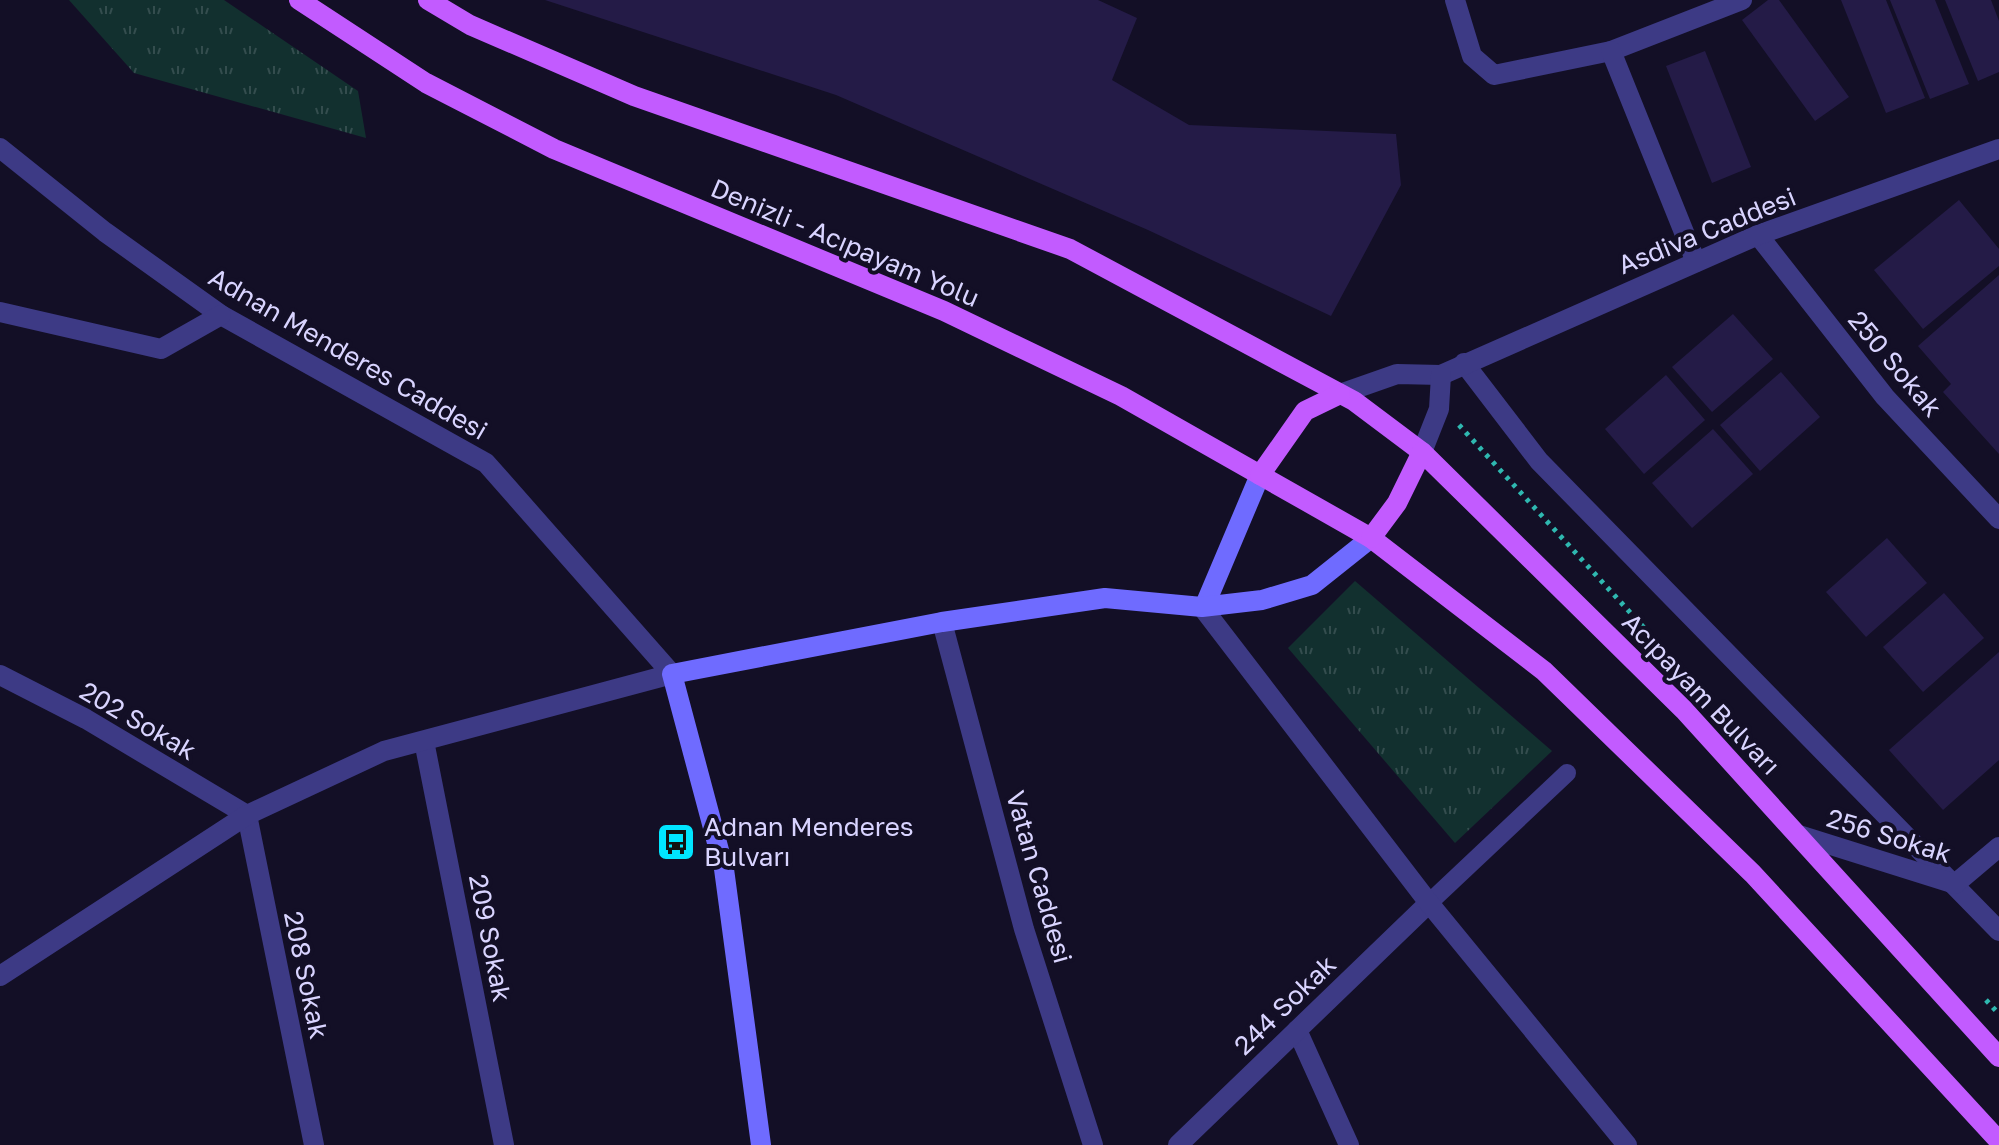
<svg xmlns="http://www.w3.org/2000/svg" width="1999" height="1145" font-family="'Golos Text',sans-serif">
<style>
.grass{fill:url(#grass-tufts)}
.building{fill:#241b47}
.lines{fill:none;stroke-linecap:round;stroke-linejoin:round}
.path{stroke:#2fb8b0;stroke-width:5;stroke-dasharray:4 6;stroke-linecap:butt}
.service{stroke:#3d3a85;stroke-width:18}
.minor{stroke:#3d3a85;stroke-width:20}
.tertiary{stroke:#3d3a85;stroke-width:20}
.secondary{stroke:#6f6bff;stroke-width:20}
.primary{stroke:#c25bff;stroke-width:20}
.labels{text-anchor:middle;stroke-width:8;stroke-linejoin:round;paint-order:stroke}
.street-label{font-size:26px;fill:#d9d4ff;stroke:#130f26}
.poi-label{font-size:26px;fill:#d9d4ff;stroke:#130f26;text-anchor:start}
</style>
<defs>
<pattern id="grass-tufts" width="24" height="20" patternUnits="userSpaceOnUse" patternTransform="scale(2)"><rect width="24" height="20" fill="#12302f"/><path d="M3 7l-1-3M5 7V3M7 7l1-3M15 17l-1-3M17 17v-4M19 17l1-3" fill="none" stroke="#344d4e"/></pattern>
</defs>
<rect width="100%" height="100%" fill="#130f26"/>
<!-- grass -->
<g class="grass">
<polygon points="69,0 224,0 358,91 366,138 134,73"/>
<polygon points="1355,581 1552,751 1455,843 1288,648"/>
</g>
<!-- building -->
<g class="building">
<polygon points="545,0 1098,0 1137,18 1112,80 1189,125 1396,134 1401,185 1331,316 1148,230 836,95"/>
<polygon points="1768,0 1779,0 1849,97 1815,121 1742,20"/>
<polygon points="1841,0 1886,0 1925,98 1886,113"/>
<polygon points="1890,0 1935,0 1969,84 1930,99"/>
<polygon points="1945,0 1991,0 1999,21 1999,72 1978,81"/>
<polygon points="1705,51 1751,167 1712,183 1666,66"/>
<polygon points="1959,200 1999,249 1999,266 1923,329 1874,270"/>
<polygon points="1999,275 1999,454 1943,392 1951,384 1918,346"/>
<polygon points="1733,314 1773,359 1712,412 1672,367"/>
<polygon points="1781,372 1820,417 1760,471 1720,425"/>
<polygon points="1666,375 1705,420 1644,474 1605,429"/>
<polygon points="1713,429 1753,474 1692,528 1652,483"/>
<polygon points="1887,538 1927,583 1866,637 1826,592"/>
<polygon points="1944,593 1984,638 1923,692 1883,647"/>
<polygon points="1999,652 1999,760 1943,810 1889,750"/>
</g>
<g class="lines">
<!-- path -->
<g class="path">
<polyline points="1459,425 1668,654"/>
<polyline points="1986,1000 1999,1014"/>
</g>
<!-- service -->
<polyline class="service" points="1429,903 1567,773"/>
<!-- minor -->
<g class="minor">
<polyline points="1455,0 1472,56 1494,75 1611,51 1742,0"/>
<polyline points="1611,51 1696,262"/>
<polyline points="1758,235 1885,397 1999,519"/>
<polyline points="1464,363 1539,461 1999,931"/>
<polyline points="942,622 1024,929 1093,1145"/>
<polyline points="0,675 86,719 247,815 314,1145"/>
<polyline points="424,741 504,1145"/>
<polyline points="1799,835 1955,884 1999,847"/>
<polyline points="1297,1030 1349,1145"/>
<polyline points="1178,1145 1429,903"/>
</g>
<!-- tertiary -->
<g class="tertiary">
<polyline points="0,148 105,232 221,315 486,463 672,674 384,751 247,815 0,976"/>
<polyline points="0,312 161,349 221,315"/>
<polyline points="1340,394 1397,374 1441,375 1758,235 1999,149"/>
<polyline points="1422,452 1439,409 1441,375"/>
<polyline points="1202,607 1429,903 1627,1145"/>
</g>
<!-- secondary -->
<g class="secondary">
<polyline points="1205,605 1260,475"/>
<polyline points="761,1145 724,869 672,674 942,622 1105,598 1202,607 1262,600 1312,585 1371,538"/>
</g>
<!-- primary -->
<g class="primary">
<polyline points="299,0 426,83 554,149 944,311 1121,396 1371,538 1544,671 1753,874 1999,1141"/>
<polyline points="428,0 470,25 634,96 1070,249 1354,401 1422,452 1684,710 1999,1057"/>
<polyline points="1260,475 1305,411 1340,394"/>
<polyline points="1371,538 1397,503 1422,452"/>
</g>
</g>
<!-- icons -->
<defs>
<g id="bus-square" transform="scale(2)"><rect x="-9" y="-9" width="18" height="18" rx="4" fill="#00e5ff" stroke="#130f26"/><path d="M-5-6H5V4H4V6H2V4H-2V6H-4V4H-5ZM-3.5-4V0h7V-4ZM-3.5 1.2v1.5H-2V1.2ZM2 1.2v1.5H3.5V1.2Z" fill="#111"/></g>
</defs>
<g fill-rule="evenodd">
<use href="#bus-square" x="676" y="842"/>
</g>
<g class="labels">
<!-- street labels -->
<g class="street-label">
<text transform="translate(1707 231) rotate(-22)" y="9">Asdiva Caddesi</text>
<text transform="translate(845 243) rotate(23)" y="9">Denizli - Acıpayam Yolu</text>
<text transform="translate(348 354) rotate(30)" y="9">Adnan Menderes Caddesi</text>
<text transform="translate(1895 364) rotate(50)" y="9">250 Sokak</text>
<text transform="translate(1701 694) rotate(46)" y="9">Acıpayam Bulvarı</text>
<text transform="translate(138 721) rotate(30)" y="9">202 Sokak</text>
<text transform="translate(1889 836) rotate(17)" y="9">256 Sokak</text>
<text transform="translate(1039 877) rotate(74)" y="9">Vatan Caddesi</text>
<text transform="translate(490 938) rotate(79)" y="9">209 Sokak</text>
<text transform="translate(306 975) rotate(78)" y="9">208 Sokak</text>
<text transform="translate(1285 1005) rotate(-44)" y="9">244 Sokak</text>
</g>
<!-- poi labels -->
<g class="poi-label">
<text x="704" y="836">Adnan Menderes<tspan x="704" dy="30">Bulvarı</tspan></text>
</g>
</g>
</svg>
